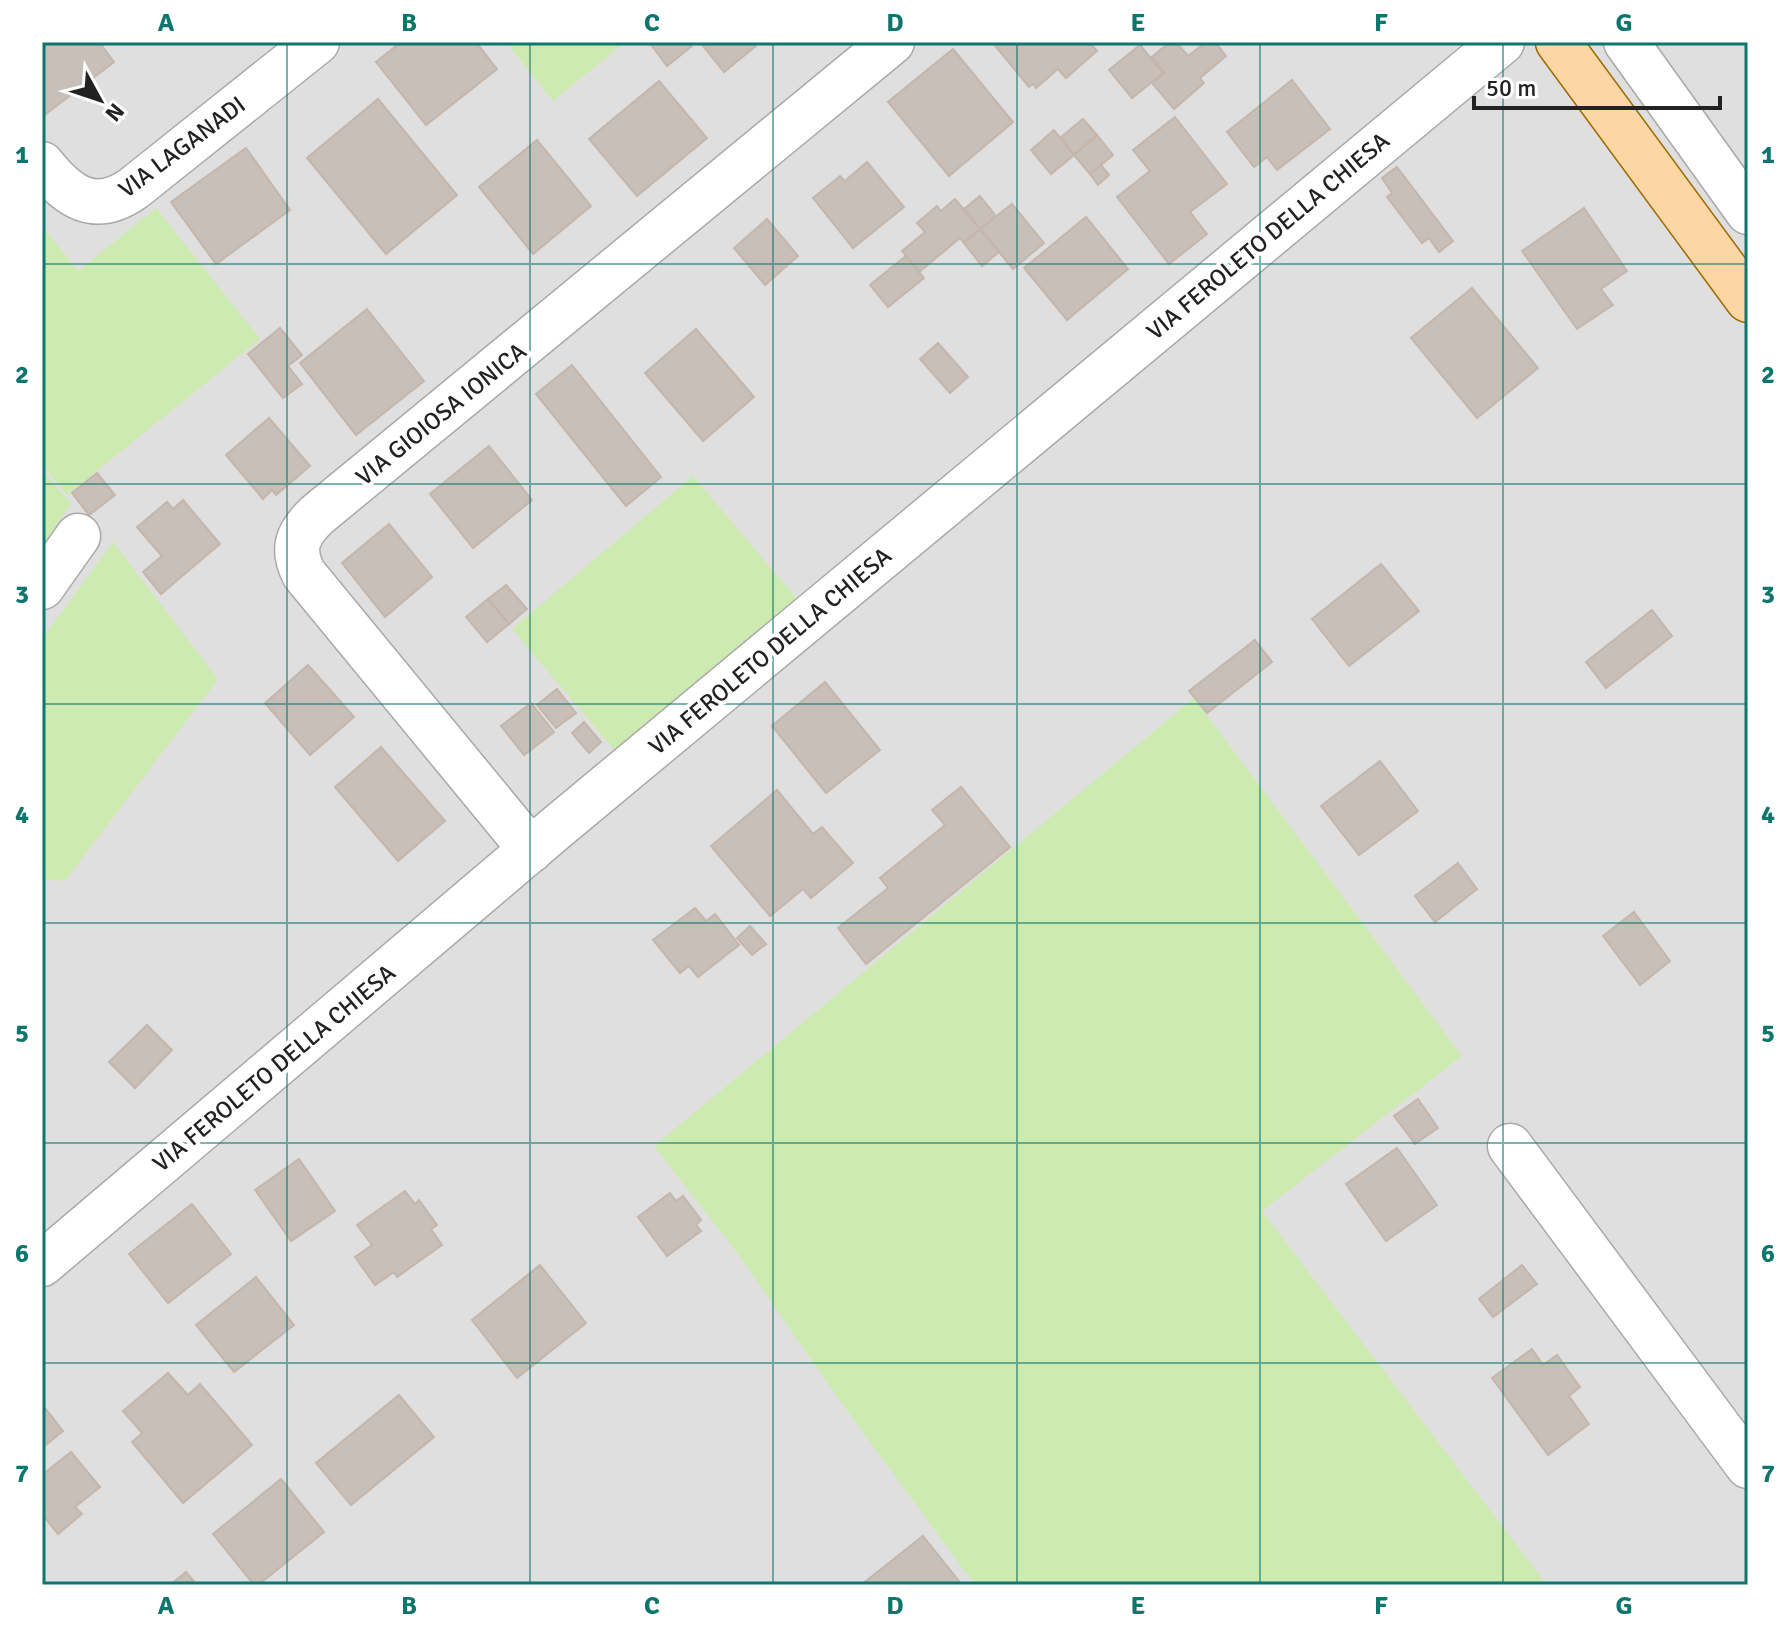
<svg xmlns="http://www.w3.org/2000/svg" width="1790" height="1627" font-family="Signika,sans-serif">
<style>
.residential{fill:#e0dfdf}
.grass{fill:#cdebb0}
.building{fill:#c7bfb8;stroke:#c4b6ab;stroke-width:2}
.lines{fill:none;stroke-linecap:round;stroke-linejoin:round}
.minor-casing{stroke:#a9a9a9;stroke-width:47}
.major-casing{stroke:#a06b00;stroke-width:47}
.minor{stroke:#fff;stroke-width:44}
.major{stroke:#fcd6a4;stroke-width:44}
.grid{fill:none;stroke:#0f766e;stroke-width:2;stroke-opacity:0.55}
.labels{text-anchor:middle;stroke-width:8;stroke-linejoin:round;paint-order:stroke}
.street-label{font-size:24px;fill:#222;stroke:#fff}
.neatline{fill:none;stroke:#0f766e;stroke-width:3}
.grid-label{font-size:26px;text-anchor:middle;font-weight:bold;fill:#0f766e}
</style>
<rect width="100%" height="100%" fill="#f2efe9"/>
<!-- residential -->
<rect class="residential" x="42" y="42" width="1706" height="1543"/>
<!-- grass -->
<g class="grass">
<polygon points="506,42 625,42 553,101"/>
<polygon points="156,208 260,339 67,495 42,464 42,226 78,271"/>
<polygon points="42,469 71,504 42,546"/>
<polygon points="693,476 803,606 622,759 512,629"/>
<polygon points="113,542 218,679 65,881 42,879 42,639"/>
<polygon points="1194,698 1462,1056 1262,1211 1547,1585 975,1585 835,1394 738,1254 654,1146"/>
</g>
<!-- building -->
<g class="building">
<polygon points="42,42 99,42 114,62 42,117"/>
<polygon points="401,42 476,42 497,69 426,125 376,62"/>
<polygon points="649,42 689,42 692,46 667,66"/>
<polygon points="700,42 754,42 756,46 724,72"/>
<polygon points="992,42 1089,42 1097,51 1066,78 1058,69 1036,88 1033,84 1029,87"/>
<polygon points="1170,42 1176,42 1188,56 1206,42 1215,42 1226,56 1200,78 1204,83 1174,109 1152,83 1165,73 1152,57"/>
<polygon points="1140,45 1163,73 1132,98 1109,70"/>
<polygon points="953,49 1013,122 949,176 888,102"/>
<polygon points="1292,80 1330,129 1277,170 1267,157 1254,167 1227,132"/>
<polygon points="659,81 707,138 637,196 589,139"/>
<polygon points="378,99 457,195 386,254 307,158"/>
<polygon points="1175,117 1227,184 1190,212 1207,234 1169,264 1117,197 1150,171 1133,150"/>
<polygon points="1083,119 1097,135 1074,155 1060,138"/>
<polygon points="1054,130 1074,155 1051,174 1031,150"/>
<polygon points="1097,135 1113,155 1090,174 1074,155"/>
<polygon points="537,140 591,206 533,254 479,187"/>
<polygon points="246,148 290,210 216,264 171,202"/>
<polygon points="867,162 904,207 853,248 813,198 840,176 845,181"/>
<polygon points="1101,165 1109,175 1098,185 1090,174"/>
<polygon points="1397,167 1453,241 1439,252 1429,238 1422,243 1387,197 1392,193 1382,178"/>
<polygon points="980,196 996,216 980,229 964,209"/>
<polygon points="955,199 980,229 964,243 960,238 919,272 902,251 925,232 917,223 937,206 941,211"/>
<polygon points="1012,204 1044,243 1013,269 980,229"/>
<polygon points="1584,208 1627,271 1601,289 1613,305 1577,329 1522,251"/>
<polygon points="1086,217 1128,269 1067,320 1024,268"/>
<polygon points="767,219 798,256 765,285 734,248"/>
<polygon points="980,229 999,252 982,266 964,243"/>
<polygon points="906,256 924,278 888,307 870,285"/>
<polygon points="1472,288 1538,368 1477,418 1411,338"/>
<polygon points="367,309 424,381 356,435 300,363"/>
<polygon points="280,328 302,355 288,366 302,384 283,398 248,354"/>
<polygon points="696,329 754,397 703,441 645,373"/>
<polygon points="938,343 968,377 950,393 920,359"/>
<polygon points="572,365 661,477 626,506 536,394"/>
<polygon points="269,418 310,466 276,495 272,490 263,499 226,455"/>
<polygon points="489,446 532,500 473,548 430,494"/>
<polygon points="97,473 115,495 89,515 72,493"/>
<polygon points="183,500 220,544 161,594 143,572 162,556 137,527 167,502 173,509"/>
<polygon points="389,524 432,577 385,617 342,563"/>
<polygon points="1381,564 1419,611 1349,666 1312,619"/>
<polygon points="506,585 527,609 509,624 488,599"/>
<polygon points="488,599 509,624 487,642 466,617"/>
<polygon points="1652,610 1672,636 1606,688 1586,662"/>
<polygon points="1255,640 1272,662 1207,713 1189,691"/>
<polygon points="308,665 354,717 310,755 265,703"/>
<polygon points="825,682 880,750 826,793 772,726"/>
<polygon points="557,689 576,713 556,728 537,705"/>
<polygon points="531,703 554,732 524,755 501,726"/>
<polygon points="584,722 601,742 589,753 572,733"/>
<polygon points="381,747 445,821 398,861 335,787"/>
<polygon points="1380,761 1418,811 1359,855 1321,806"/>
<polygon points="961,787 1010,847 866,964 838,928 888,888 880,878 945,825 932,810"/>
<polygon points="777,790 813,834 822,827 853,863 811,898 803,889 770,916 711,846"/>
<polygon points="1458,863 1477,889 1435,922 1415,896"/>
<polygon points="695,908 706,921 715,914 739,945 698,977 689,966 680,973 653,940"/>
<polygon points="1634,912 1670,961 1640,985 1603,936"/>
<polygon points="750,926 766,944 752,955 737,938"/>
<polygon points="147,1025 172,1050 135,1088 109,1062"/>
<polygon points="1418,1099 1438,1128 1415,1144 1394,1116"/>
<polygon points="1397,1148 1437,1205 1386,1241 1346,1184"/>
<polygon points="299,1159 335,1211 291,1241 255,1190"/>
<polygon points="405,1191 415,1204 419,1200 437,1225 431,1229 442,1245 397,1277 394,1272 375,1285 355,1257 372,1245 357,1225"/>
<polygon points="670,1193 676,1201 683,1196 701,1220 696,1225 701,1231 667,1256 638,1217"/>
<polygon points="192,1204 231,1254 168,1303 129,1254"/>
<polygon points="540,1265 586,1323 517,1378 472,1320"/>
<polygon points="1522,1265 1537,1284 1493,1317 1479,1299"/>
<polygon points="256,1277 294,1325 234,1372 196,1325"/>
<polygon points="1532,1349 1543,1365 1557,1355 1580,1387 1569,1396 1589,1424 1548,1455 1492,1378"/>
<polygon points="168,1373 188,1395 200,1384 252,1445 183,1503 132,1442 142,1433 123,1411"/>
<polygon points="399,1395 434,1437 351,1505 316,1463"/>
<polygon points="42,1404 63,1431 42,1448"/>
<polygon points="71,1452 100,1487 75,1507 82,1514 58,1534 42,1514 42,1475"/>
<polygon points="281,1479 324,1532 258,1585 254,1585 213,1534"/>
<polygon points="923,1536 959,1581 954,1585 861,1585"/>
<polygon points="186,1572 197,1585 170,1585"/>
</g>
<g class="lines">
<!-- minor casing -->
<g class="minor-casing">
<g id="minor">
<polyline points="1626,42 1748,212"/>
<path d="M42 164C68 197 95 216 134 188L317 42"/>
<polyline points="42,587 78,536"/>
<path d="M531 850 304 574C291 549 297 534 317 515L892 42"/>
<polyline points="1510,1146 1748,1466"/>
<polyline points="42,1264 555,829 1502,42"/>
</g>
</g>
<!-- major casing -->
<g class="major-casing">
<polyline id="major" points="1558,42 1748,300"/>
</g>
<!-- minor -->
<use href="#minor" class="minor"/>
<!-- major -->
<use href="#major" class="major"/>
</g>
<!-- grid -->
<path class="grid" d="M287 42V1585M530 42V1585M773 42V1585M1017 42V1585M1260 42V1585M1503 42V1585M42 264H1748M42 484H1748M42 704H1748M42 923H1748M42 1143H1748M42 1363H1748"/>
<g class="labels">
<!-- street labels -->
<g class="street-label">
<text transform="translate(182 147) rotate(-37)" y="8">VIA LAGANADI</text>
<text transform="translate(1268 236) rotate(-40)" y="8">VIA FEROLETO DELLA CHIESA</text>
<text transform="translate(441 414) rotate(-39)" y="8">VIA GIOIOSA IONICA</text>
<text transform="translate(770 651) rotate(-40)" y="8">VIA FEROLETO DELLA CHIESA</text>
<text transform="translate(274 1068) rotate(-40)" y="8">VIA FEROLETO DELLA CHIESA</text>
</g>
</g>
<!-- border -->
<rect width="1790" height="1627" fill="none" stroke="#ffffff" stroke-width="88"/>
<!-- north arrow -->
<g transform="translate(100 100) rotate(130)" stroke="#ffffff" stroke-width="6" paint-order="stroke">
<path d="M0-6L14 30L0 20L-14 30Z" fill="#222222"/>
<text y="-12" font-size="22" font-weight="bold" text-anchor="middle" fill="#222222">N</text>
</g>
<!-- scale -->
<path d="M1474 96v12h246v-12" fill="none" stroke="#222222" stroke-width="4"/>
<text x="1486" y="96" font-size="24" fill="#222222" stroke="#ffffff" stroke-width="6" paint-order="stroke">50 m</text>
<rect x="44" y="44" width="1702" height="1539" class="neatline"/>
<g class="grid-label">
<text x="166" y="31">A</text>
<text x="409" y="31">B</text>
<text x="652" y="31">C</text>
<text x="895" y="31">D</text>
<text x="1138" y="31">E</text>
<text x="1381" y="31">F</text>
<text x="1624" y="31">G</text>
<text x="22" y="163">1</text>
<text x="1768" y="163">1</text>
<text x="22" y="383">2</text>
<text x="1768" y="383">2</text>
<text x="22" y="603">3</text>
<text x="1768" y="603">3</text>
<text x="22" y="823">4</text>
<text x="1768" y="823">4</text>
<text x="22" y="1042">5</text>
<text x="1768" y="1042">5</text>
<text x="22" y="1262">6</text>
<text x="1768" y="1262">6</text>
<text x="22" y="1482">7</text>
<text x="1768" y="1482">7</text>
<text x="166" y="1614">A</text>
<text x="409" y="1614">B</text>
<text x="652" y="1614">C</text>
<text x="895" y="1614">D</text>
<text x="1138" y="1614">E</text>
<text x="1381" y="1614">F</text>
<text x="1624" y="1614">G</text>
</g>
</svg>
